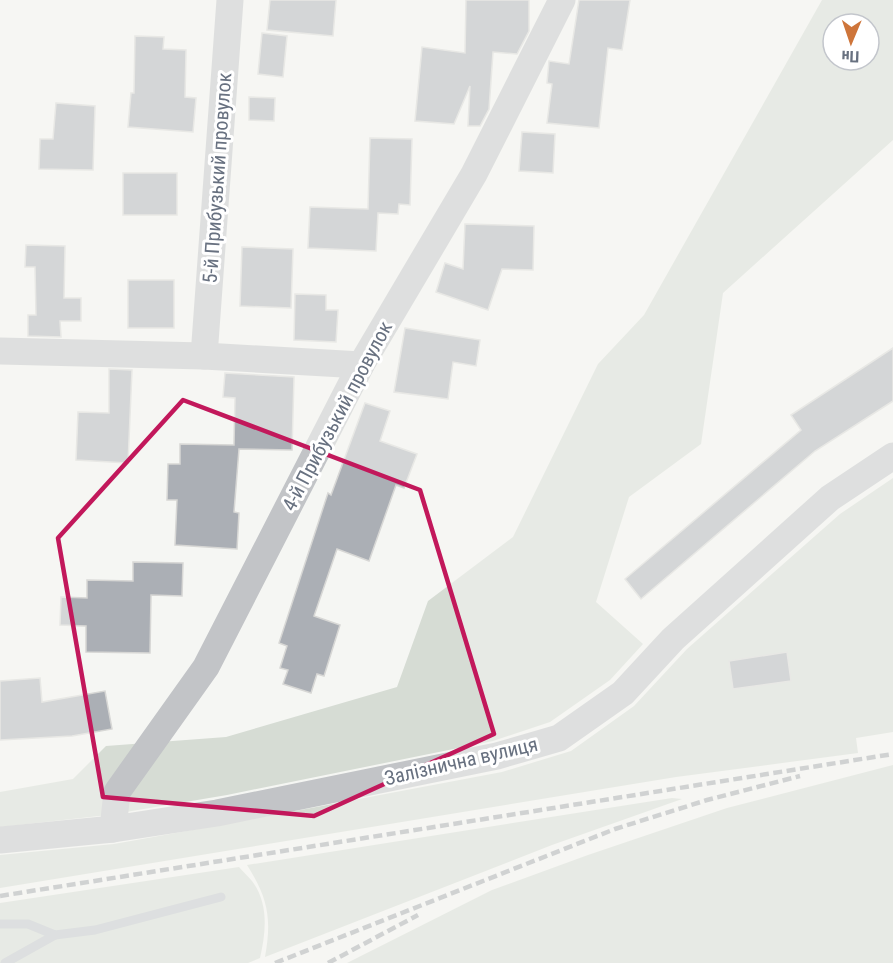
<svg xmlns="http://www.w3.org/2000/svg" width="893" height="963" font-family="'Roboto Condensed',sans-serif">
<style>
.green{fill:#d6dcd4;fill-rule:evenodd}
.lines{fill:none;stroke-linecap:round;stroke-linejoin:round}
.stream{stroke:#bec4ca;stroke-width:9}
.building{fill:#abafb5;stroke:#d7d7d5;stroke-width:1.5}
.street{stroke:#c2c4c7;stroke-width:27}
.rail{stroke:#a3a6ac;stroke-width:4.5;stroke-dasharray:9 4.5;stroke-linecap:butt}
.marked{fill:none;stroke:#c2185b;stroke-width:4.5;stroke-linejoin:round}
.labels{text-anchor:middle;stroke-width:6;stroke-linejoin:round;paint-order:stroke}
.street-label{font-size:20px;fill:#687180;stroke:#fff}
</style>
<rect width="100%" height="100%" fill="#f5f6f3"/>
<!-- green -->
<g class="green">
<path d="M822 0H893V140L723 293 701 444 629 497 596 602 643 644 610 680 550 722 493 741 227 795 108 815 0 827V792L73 779 106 746 226 737 397 687 428 601 513 537 598 364 644 315ZM833 24H869V60H833Z"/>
<polygon points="893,478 893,732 856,738 858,753 676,777 0,888 0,855 114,844 237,822 502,772 571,751 634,706 687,649 840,514"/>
<polygon points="893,765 893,963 347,963 492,890 588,855 727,808"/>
<path d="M672 798 682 799 552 845 265 957C272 918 268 898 247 865Z"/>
<path d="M239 867C243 872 248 876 252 881 269 904 266 932 260 958L248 963H0V903Z"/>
</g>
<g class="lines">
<!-- stream -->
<g class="stream">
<polyline points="0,924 28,924 55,935 95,930 221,897"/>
<polyline points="5,963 55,935"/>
</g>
</g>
<!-- building -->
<g class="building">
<polygon points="270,0 336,0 333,36 267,30"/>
<polygon points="466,0 529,0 529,31 517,54 493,52 489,109 480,126 468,126 470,86 454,124 415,121 422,47 465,53"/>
<polygon points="579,0 630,0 622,50 608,48 599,128 547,123 552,84 547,83 549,61 569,64"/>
<polygon points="262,33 287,36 283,77 258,74"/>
<polygon points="135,36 164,37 163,49 186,50 185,97 196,98 193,132 128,127 131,93 134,93"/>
<polygon points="249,97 275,98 274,121 249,120"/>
<polygon points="56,103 95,106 93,170 39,169 40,139 53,139"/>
<polygon points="522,132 555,134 553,173 519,171"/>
<polygon points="370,138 412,139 410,205 399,204 398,214 378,213 376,251 308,248 310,207 368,209"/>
<rect x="123" y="173" width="54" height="42"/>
<polygon points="465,224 534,226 533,270 502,269 488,310 436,292 445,263 463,269"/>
<polygon points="26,245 65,246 64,298 81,298 81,321 60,321 61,337 28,336 28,315 36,315 35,267 25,267"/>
<polygon points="242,247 293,249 291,308 240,306"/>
<rect x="128" y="280" width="46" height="48"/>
<polygon points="295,294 326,295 326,310 338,310 336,342 294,340"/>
<polygon points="405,328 480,340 476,366 453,362 448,399 394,392"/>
<polygon points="893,348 893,401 815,451 641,599 625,579 801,430 791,415"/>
<polygon points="109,369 132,370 128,463 76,460 78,412 109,413"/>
<polygon points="225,373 294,377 292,450 239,449 234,512 239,513 237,549 175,545 177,500 167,500 168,464 180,464 180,444 234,445 235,398 223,397"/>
<polygon points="365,403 390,411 380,441 417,454 404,488 396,485 369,561 337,549 314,616 340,625 324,676 317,674 311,693 283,684 288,670 280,668 287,646 279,643 328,493 331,495"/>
<polygon points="133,562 183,563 182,596 151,595 150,653 86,652 86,626 60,625 61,597 87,598 87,580 133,581"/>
<polygon points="787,652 791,681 733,689 729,661"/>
<polygon points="40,678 42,702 105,691 112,729 72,736 0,740 0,681"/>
</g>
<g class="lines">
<!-- street -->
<g class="street">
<polyline points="0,351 204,356 361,365"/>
<polyline points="204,356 230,0"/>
<polyline points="113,829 117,792 206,667 361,365 474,174 562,0"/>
<polyline points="0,840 113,829 217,813 497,756 559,738 623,693 673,639 830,498 893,456"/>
</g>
<!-- rail -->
<g class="rail">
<polyline points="0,896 893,754"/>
<polyline points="275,963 615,829 707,800 800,776"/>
<polyline points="328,963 418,915"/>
</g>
</g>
<!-- marked area -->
<path d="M0 0H893V963H0ZM183 400 420 490 494 734 314 816 103 797 58 538Z" fill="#f5f6f3" fill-opacity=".55" fill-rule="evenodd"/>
<path class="marked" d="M183 400 420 490 494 734 314 816 103 797 58 538Z"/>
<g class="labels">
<!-- street labels -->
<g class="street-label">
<text transform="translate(217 178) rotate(-86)" y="7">5-й Прибузький провулок</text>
<text transform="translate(337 416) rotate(-62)" y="7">4-й Прибузький провулок</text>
<text transform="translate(461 761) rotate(-13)" y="7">Залізнична вулиця</text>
</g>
</g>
<!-- north arrow -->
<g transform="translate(851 42) rotate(182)"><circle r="28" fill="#ffffff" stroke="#c3c6cc" stroke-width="1.5"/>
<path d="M0-4.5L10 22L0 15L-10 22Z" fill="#ce753a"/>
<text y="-9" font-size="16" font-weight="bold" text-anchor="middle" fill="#687180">Пн</text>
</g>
</svg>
